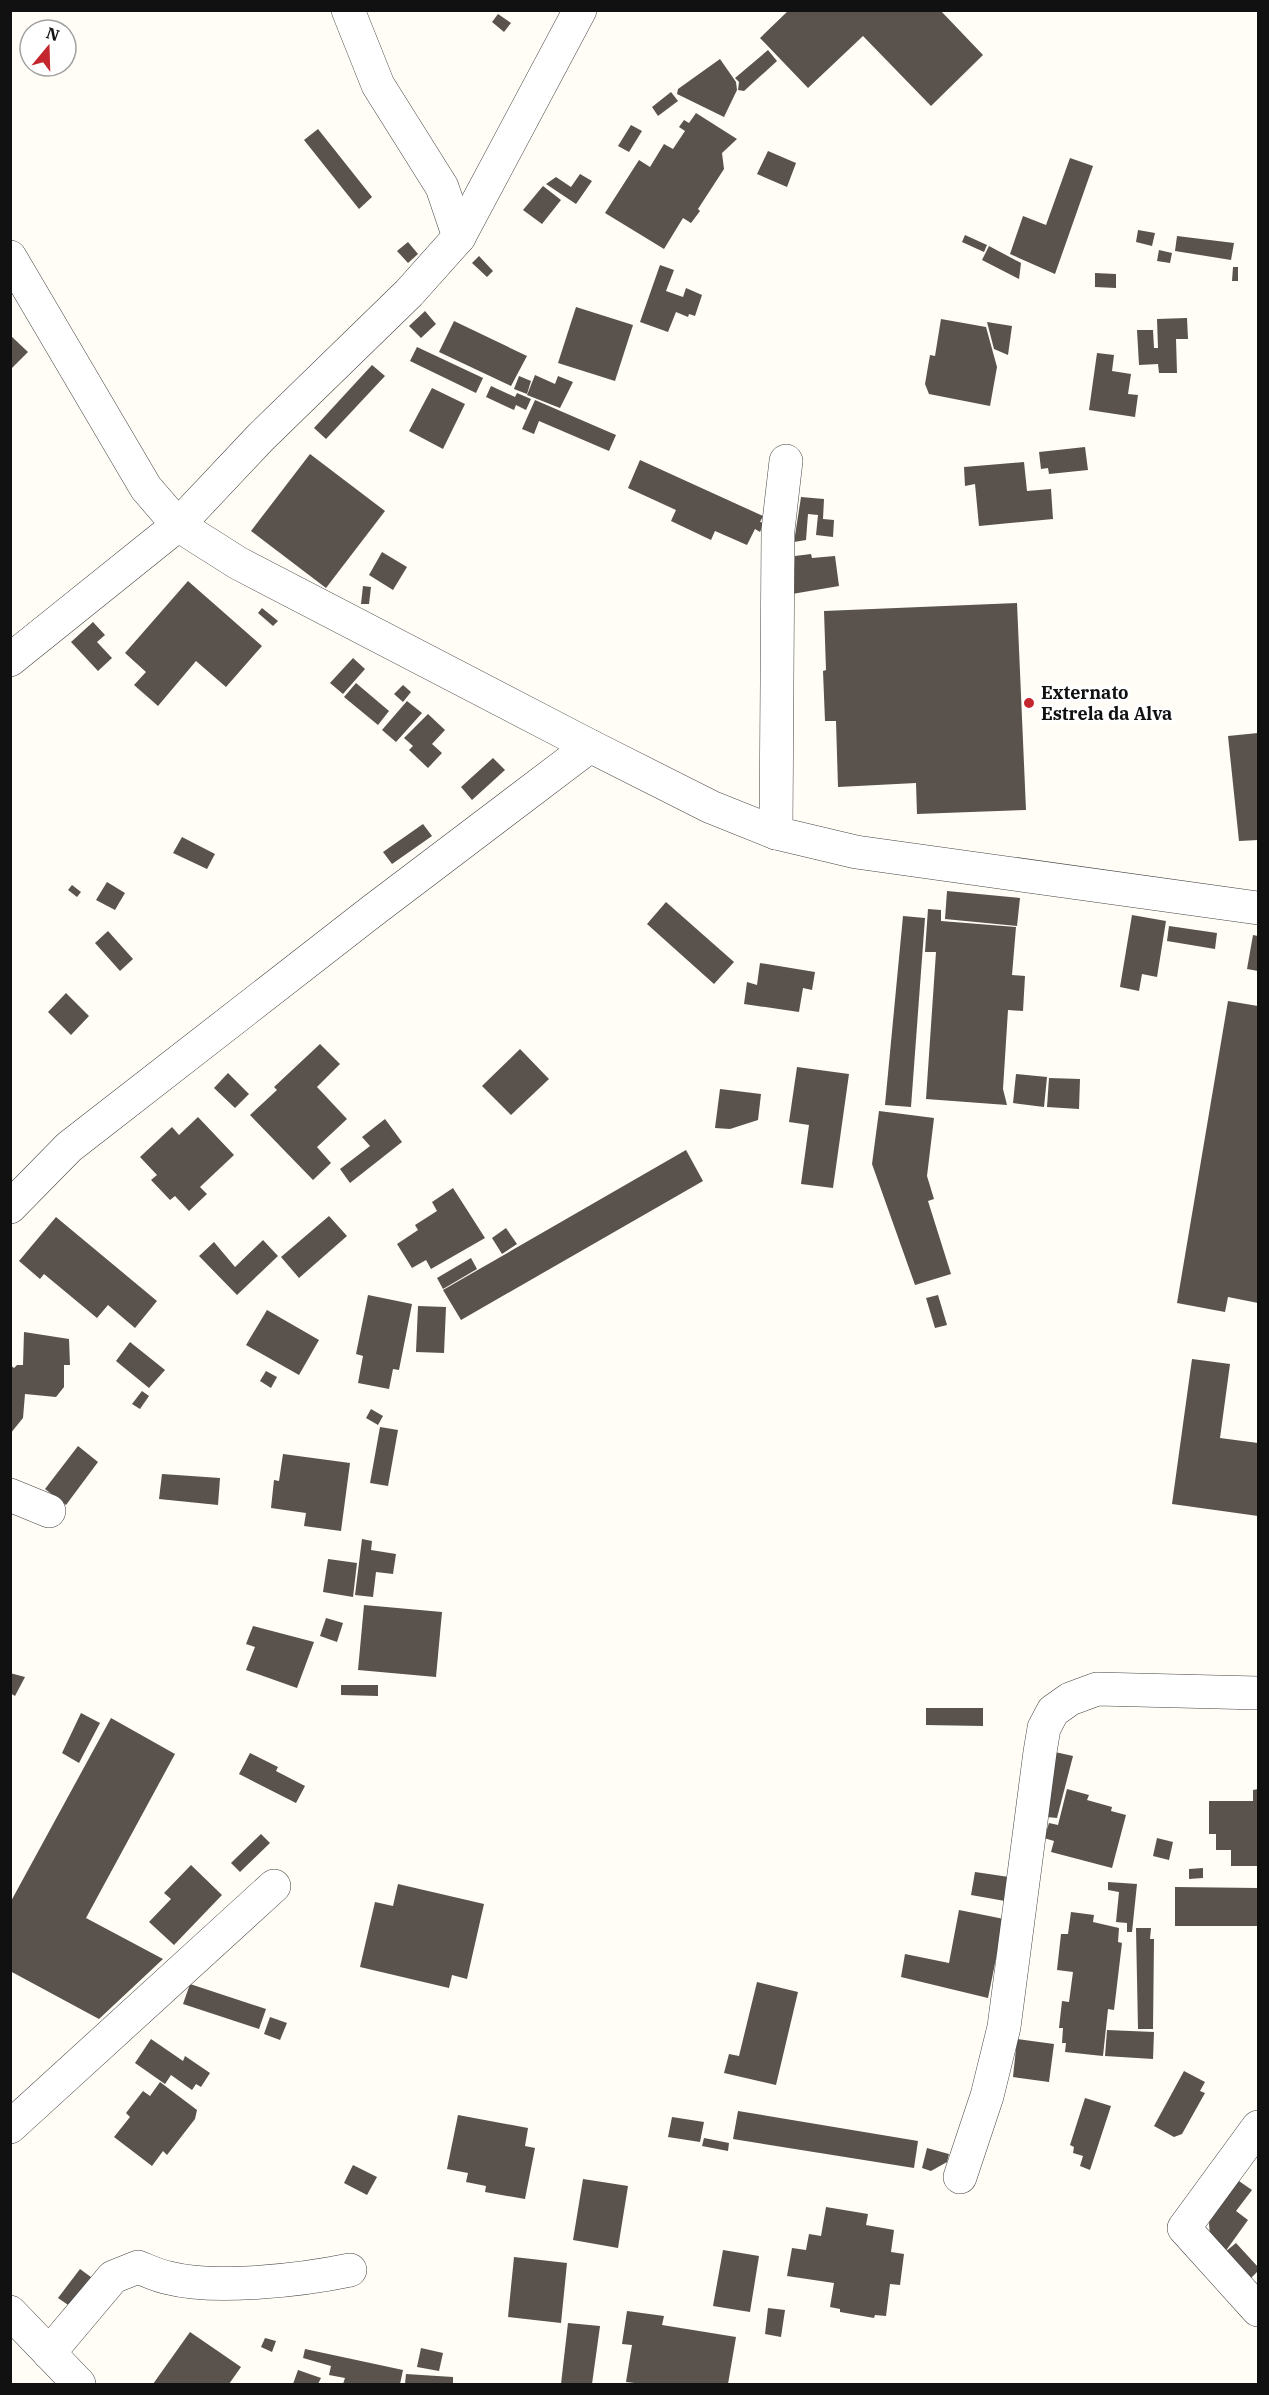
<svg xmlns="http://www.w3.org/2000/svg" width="1269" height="2395" font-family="'IBM Plex Serif',serif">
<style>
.building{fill:#5a524d}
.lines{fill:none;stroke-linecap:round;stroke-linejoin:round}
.minor-casing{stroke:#444;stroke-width:34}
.minor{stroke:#fff;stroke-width:33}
.poi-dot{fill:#c4262e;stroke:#fff;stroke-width:2}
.labels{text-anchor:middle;stroke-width:6;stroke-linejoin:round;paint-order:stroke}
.poi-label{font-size:18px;font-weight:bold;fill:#111;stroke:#fff;text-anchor:start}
</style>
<rect width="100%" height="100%" fill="#fffdf5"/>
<!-- building -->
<g class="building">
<polygon points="789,10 940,10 983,55 931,106 863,36 808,88 760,38"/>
<polygon points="498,14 511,23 504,32 492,22"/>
<polygon points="768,50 777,61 744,91 738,90 739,82 735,78"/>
<polygon points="720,59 736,82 737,90 724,117 677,94 678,89"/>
<polygon points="671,92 678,101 658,116 652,107"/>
<polygon points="696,113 737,139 722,153 724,169 698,209 700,211 691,223 683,218 664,249 605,213 639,160 650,167 664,144 673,149 685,131 679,127 684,120 689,123"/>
<polygon points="631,125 642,131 629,152 618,146"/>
<polygon points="318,129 372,197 359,209 304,140"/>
<polygon points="768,151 796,163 787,187 757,174"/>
<polygon points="1070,158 1093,166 1055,274 1010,254 1023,216 1046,225"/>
<polygon points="580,174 592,181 576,204 546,184 556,177 571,187"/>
<polygon points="543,186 561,200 542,224 523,210"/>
<polygon points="1138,230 1155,233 1152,246 1136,242"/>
<polygon points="965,235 987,245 984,252 962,242"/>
<polygon points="1177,236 1234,243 1231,260 1175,251"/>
<polygon points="408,242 418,254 408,263 397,251"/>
<polygon points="989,246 1021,263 1019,279 982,260"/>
<polygon points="1159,250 1172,253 1170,263 1157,261"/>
<polygon points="479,256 493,271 487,277 472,263"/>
<polygon points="660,265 674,270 666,291 683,297 686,288 702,295 695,316 689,314 688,317 676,312 668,332 640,322"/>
<polygon points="1233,267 1238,267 1238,281 1232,281"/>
<polygon points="1095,273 1116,274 1116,288 1095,287"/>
<polygon points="576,307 633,325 615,381 558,363"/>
<polygon points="425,311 436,324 421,338 409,326"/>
<polygon points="1187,318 1188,339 1176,339 1177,373 1159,373 1158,364 1139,365 1137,330 1153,330 1154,348 1158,348 1157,319"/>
<polygon points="941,319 986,327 997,367 990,406 929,394 925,384 930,355 935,356"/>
<polygon points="454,321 527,356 511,386 439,352"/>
<polygon points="987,322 1012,326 1008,355 994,349"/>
<polygon points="10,335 28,352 10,370"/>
<polygon points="417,347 483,378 476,393 410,361"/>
<polygon points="1097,353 1114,355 1112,371 1131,374 1128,394 1138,395 1135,417 1089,410"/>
<polygon points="372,365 385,376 326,439 314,428"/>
<polygon points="535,375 555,384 558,376 573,382 560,408 527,395"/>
<polygon points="519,376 531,381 527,394 514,389"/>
<polygon points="491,386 515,397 517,393 531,399 526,410 516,405 514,410 486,397"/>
<polygon points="432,388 465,404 443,449 409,431"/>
<polygon points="535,400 616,435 609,451 539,421 534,434 522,429"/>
<polygon points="1085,447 1088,470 1049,474 1048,468 1041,469 1039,452"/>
<polygon points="310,454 385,511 326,588 251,531"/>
<polygon points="640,460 763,516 760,522 764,523 760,532 755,529 747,545 715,531 711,540 671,521 676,510 628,488"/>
<polygon points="1024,462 1027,491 1051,489 1053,519 979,526 975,484 965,486 964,467"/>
<polygon points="801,497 824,499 823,519 834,520 833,537 816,535 818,515 808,514 806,540 794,542"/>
<polygon points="382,552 407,567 393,590 369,575"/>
<polygon points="811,554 812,558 835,556 839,586 792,594 795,556"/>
<polygon points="188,581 262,646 226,687 196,661 158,706 134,685 146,672 125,653"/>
<polygon points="363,586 371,587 369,604 361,604"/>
<polygon points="1017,603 1026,810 917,814 916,783 838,787 836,721 825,721 823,671 826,670 824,611"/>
<polygon points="262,608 278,621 273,626 258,613"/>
<polygon points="93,622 105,635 97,642 112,658 98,671 71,642"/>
<polygon points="353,658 365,669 343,694 330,683"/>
<polygon points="356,683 389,711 378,725 344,697"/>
<polygon points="403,685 411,692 403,702 394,694"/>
<polygon points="407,701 422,713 396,742 382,730"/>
<polygon points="428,714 445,730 432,744 442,753 428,768 409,750 413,746 404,738"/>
<polygon points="1258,733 1258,840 1239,841 1228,736"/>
<polygon points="493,758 505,770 472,800 461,787"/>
<polygon points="423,824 432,836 392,864 383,852"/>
<polygon points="182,837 215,854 207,869 173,853"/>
<polygon points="107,882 125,893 115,910 96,900"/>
<polygon points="72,885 81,892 77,897 68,890"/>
<polygon points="947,891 1020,898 1017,926 945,919"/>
<polygon points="666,902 734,962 714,984 647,924"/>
<polygon points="928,909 941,910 941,921 1016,927 1012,975 1025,976 1023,1011 1008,1010 1003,1089 1007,1105 926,1099 936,952 925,952"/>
<polygon points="1132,915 1166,921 1157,977 1142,974 1139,991 1120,987"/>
<polygon points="903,916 925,918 911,1107 885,1105"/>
<polygon points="1169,926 1217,933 1215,949 1167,941"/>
<polygon points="108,931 133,959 120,971 95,943"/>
<polygon points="1253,935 1258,936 1258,971 1247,969"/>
<polygon points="760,963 815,972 812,990 803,988 799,1012 744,1004 747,982 757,985"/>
<polygon points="66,993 89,1016 71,1035 48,1012"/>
<polygon points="1228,1001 1258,1006 1258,1303 1228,1297 1225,1312 1177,1303"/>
<polygon points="320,1044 340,1064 317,1087 347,1119 317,1147 331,1163 313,1180 250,1115 277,1090 274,1087"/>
<polygon points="520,1049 549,1079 511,1115 482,1086"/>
<polygon points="797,1067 849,1074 833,1188 801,1184 809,1125 789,1122"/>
<polygon points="228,1073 249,1094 235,1108 214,1088"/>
<polygon points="1016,1074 1047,1077 1044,1107 1013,1103"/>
<polygon points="1049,1078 1080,1079 1079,1109 1047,1107"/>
<polygon points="720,1089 761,1094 758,1120 730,1129 715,1128"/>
<polygon points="879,1111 934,1118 927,1176 934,1199 928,1201 951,1274 915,1285 872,1164"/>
<polygon points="198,1117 234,1155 200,1187 207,1194 189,1211 175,1196 170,1200 151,1180 157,1175 140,1157 172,1127 179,1135"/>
<polygon points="385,1119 402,1142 350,1183 340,1169 370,1146 362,1137"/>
<polygon points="686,1150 703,1181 461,1320 443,1290"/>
<polygon points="453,1188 485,1238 431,1269 426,1260 412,1268 397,1244 418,1230 415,1225 437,1211 432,1202"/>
<polygon points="329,1216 347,1236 299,1278 281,1257"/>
<polygon points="56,1217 157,1301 135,1328 108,1305 97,1318 44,1274 40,1279 19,1261"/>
<polygon points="506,1228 517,1244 502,1254 492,1238"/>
<polygon points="263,1240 278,1256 237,1295 199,1256 214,1242 235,1267"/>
<polygon points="471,1258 477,1269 443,1289 437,1278"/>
<polygon points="368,1295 412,1304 399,1370 393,1369 389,1389 358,1383 363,1356 356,1354"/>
<polygon points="938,1295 947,1325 935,1328 926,1298"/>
<polygon points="418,1306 446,1307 444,1353 416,1352"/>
<polygon points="267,1310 319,1340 299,1375 246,1345"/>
<polygon points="24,1332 69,1339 70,1365 64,1365 64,1387 56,1397 25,1394 23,1418 10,1434 10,1365 14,1368 17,1365 23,1365"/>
<polygon points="130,1342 165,1370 149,1388 116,1361"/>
<polygon points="1192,1359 1230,1364 1220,1438 1258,1443 1258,1516 1172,1504"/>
<polygon points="266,1371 277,1377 271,1388 260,1381"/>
<polygon points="142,1391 149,1396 140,1409 132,1404"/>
<polygon points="371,1409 383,1416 378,1425 366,1418"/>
<polygon points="380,1427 398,1430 388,1486 370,1483"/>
<polygon points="78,1446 98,1462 66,1505 45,1489"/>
<polygon points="283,1454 350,1463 341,1531 304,1526 306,1513 271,1508 274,1480 279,1481"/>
<polygon points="162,1474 220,1478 218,1505 159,1499"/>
<polygon points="362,1539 372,1541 371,1550 396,1554 393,1574 376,1572 373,1597 355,1595"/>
<polygon points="328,1559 357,1563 353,1597 323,1592"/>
<polygon points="364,1605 442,1612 436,1677 358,1670"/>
<polygon points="326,1618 343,1623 337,1642 320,1636"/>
<polygon points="253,1626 314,1642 297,1688 246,1670 255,1647 246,1644"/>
<polygon points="10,1673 25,1677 15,1696 10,1693"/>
<polygon points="341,1685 378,1685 378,1696 341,1695"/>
<polygon points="926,1708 983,1708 983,1726 926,1725"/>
<polygon points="81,1713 100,1723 79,1763 62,1753"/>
<polygon points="111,1718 175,1754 86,1918 163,1959 99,2019 10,1971 10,1903"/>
<polygon points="1055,1752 1073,1756 1057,1818 1047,1817"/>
<polygon points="250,1753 278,1767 276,1771 305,1786 296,1803 239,1774"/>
<polygon points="1067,1789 1089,1795 1087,1800 1112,1807 1111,1811 1126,1815 1112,1868 1051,1852 1054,1841 1044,1838 1049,1823 1058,1825"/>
<polygon points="1258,1789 1258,1866 1231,1866 1231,1850 1216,1850 1216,1834 1209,1834 1209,1801 1253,1801 1253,1790"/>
<polygon points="261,1834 270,1843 240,1872 231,1863"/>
<polygon points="1157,1838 1173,1842 1169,1860 1153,1856"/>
<polygon points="191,1865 222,1895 174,1945 149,1922 171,1899 164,1893"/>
<polygon points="1203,1868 1203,1878 1189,1879 1189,1869"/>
<polygon points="975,1872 1009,1877 1005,1901 971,1895"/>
<polygon points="1108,1882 1137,1884 1132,1932 1127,1932 1127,1923 1116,1922 1119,1892 1108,1890"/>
<polygon points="398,1884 484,1904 467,1979 452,1975 449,1988 360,1967 375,1902 393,1906"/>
<polygon points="1175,1887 1258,1888 1258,1926 1175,1926"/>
<polygon points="959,1910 1004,1919 988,1998 901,1977 905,1954 949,1963"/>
<polygon points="1071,1912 1094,1915 1093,1922 1119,1928 1118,1942 1122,1943 1114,2010 1108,2009 1103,2056 1065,2052 1066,2043 1062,2043 1063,2028 1059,2028 1062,2001 1069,2002 1073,1972 1057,1970 1061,1934 1068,1934"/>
<polygon points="1136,1928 1151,1928 1150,1939 1154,1939 1153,2029 1138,2029"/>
<polygon points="757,1982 798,1992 776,2085 724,2073 729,2054 739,2056"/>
<polygon points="190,1984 266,2009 259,2029 183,2004"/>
<polygon points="270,2017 287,2023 280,2040 264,2034"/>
<polygon points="1107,2030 1154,2032 1153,2059 1105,2056"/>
<polygon points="151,2039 183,2061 185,2056 210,2073 201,2087 196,2084 192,2090 171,2075 165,2084 135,2063"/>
<polygon points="1017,2039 1054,2044 1049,2082 1013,2077"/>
<polygon points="1184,2071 1205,2082 1200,2091 1205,2093 1182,2134 1174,2137 1154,2126"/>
<polygon points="160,2082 197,2110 195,2119 167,2155 163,2151 152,2166 114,2137 130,2117 126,2113 143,2091 150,2096"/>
<polygon points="1085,2098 1111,2106 1090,2170 1080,2166 1083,2156 1073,2153 1074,2147 1070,2145"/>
<polygon points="738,2111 918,2141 914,2168 733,2139"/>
<polygon points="458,2115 528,2128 525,2146 535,2148 525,2199 485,2192 486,2186 466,2182 468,2173 447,2169"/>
<polygon points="672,2117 704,2122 700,2142 668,2137"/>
<polygon points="704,2138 729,2143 728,2151 702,2146"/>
<polygon points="927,2148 949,2154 947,2162 931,2171 922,2168"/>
<polygon points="353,2165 377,2177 367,2195 344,2183"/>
<polygon points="583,2179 628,2186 618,2248 573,2240"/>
<polygon points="1236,2179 1252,2190 1236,2211 1248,2220 1225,2252 1210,2235 1209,2224 1210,2215"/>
<polygon points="826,2207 868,2214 866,2225 894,2230 891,2252 904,2254 900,2285 890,2284 886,2316 875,2315 874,2318 840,2312 840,2309 830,2307 834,2283 787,2276 792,2248 806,2250 809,2234 821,2236"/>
<polygon points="1236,2243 1258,2267 1258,2271 1250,2279 1225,2252"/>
<polygon points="723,2250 759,2256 750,2312 713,2306"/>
<polygon points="514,2257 567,2263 561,2323 508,2317"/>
<polygon points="80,2269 95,2280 74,2309 58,2298"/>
<polygon points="768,2308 785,2310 781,2337 765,2334"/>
<polygon points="627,2311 664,2316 662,2325 736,2337 728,2384 643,2384 626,2382 632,2345 622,2344"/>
<polygon points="568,2323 600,2326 592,2384 561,2384"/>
<polygon points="190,2332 241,2367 229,2384 153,2384"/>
<polygon points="265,2338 276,2341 272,2352 261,2347"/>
<polygon points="421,2348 443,2353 439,2371 417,2367"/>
<polygon points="305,2349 403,2370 400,2384 343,2384 345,2378 329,2375 331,2366 303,2358"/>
<polygon points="298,2370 321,2378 318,2384 293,2384"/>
<polygon points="406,2374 453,2377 453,2384 405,2384"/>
</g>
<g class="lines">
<!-- minor casing -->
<g class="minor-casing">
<g id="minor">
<polyline points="459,237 580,10"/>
<polyline points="10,257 146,488 178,525 238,563 590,746 711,807 776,833 856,852 1258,908"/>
<polyline points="10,660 178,525 260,438 409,293 459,237 442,187 378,85 348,10"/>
<polyline points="776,833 778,530 786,461"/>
<polyline points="10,1207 69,1147 371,912 590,746"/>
<polyline points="10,1495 49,1511"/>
<polyline points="10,2127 274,1886"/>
<polyline points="1258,2127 1184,2228 1258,2310"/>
<polyline points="960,2177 987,2096 1004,2027 1040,1752 1044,1728 1053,1711 1070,1699 1097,1689 1258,1693"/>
<polyline points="10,2312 79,2384"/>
<path d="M49 2353 113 2277 138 2267C148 2271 158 2276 169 2278 216 2290 302 2280 350 2270"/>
</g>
</g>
<!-- minor -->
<use href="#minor" class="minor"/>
</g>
<!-- markers -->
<circle class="poi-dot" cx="1029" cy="703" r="6"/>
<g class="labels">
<!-- poi labels -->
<g class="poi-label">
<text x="1041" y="699">Externato<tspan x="1041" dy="21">Estrela da Alva</tspan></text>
</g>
</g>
<!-- border -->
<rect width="1269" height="2395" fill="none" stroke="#111111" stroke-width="24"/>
<!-- north arrow -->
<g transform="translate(48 48) rotate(19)"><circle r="28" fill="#ffffff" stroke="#a0a0a0" stroke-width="1.5"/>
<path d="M0-4.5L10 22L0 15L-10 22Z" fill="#c4262e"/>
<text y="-9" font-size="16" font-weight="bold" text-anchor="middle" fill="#111111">N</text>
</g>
</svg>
